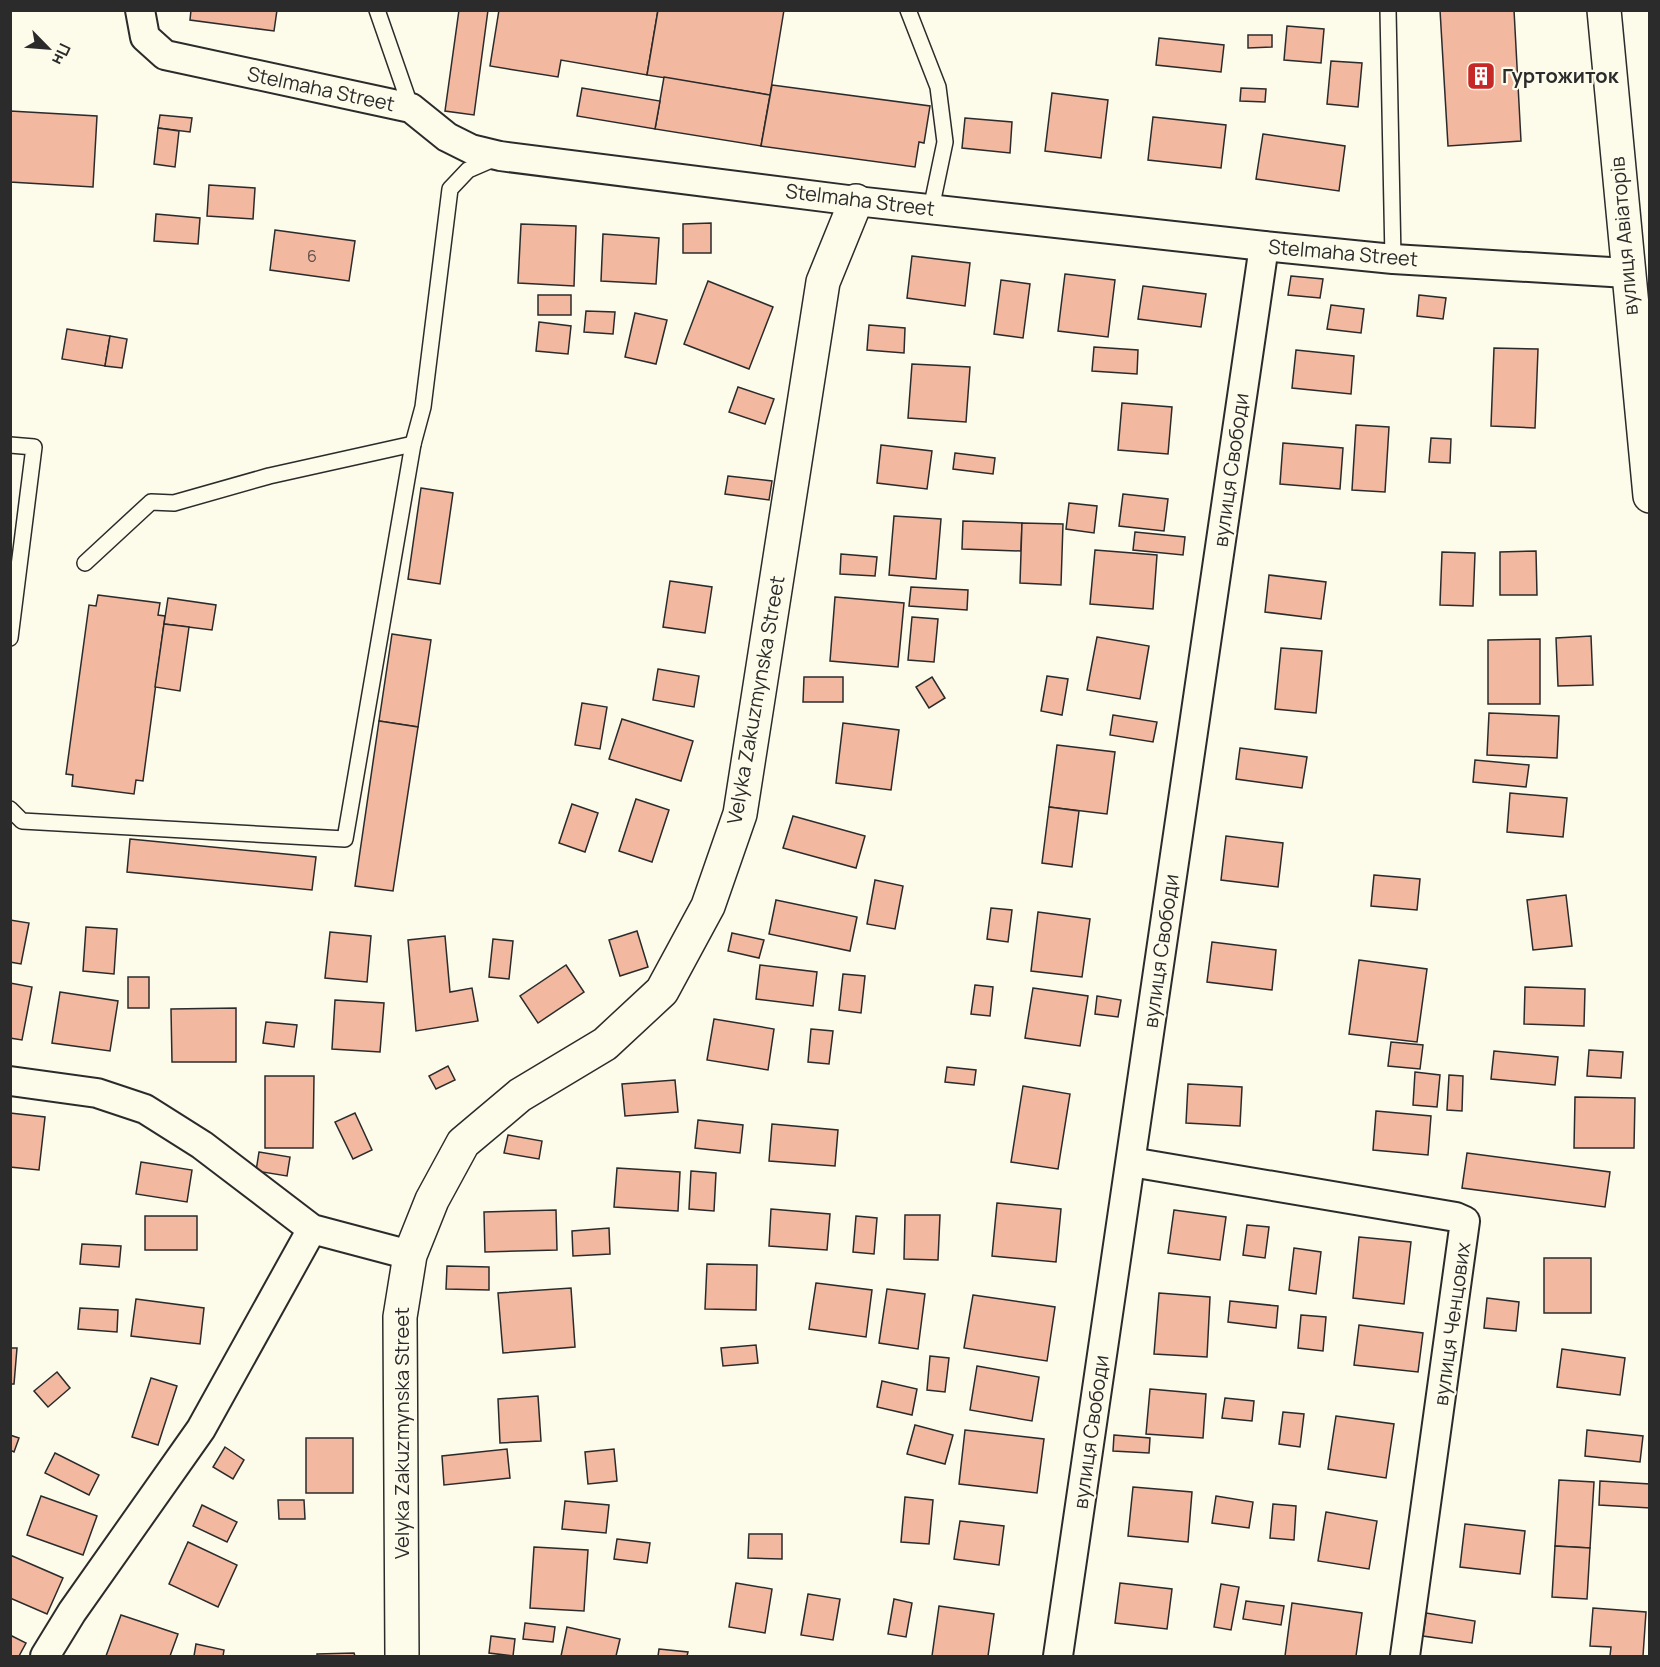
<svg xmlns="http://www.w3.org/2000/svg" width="1660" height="1667" font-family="Manrope,sans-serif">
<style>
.building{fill:#f2b8a0;stroke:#2b2b2b;stroke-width:1.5}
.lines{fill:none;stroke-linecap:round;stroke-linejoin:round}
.lane-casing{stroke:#2b2b2b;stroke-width:18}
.street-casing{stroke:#2b2b2b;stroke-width:32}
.secondary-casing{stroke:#2b2b2b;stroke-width:36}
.lane{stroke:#fdfbea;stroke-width:15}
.street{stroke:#fdfbea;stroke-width:28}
.secondary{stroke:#fdfbea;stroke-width:33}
.labels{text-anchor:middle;stroke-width:4.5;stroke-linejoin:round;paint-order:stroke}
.number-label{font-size:16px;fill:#5d4e48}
.poi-label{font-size:20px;font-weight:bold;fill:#2b2b2b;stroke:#fdfbea;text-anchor:start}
.street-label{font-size:20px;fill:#2b2b2b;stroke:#fdfbea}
</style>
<rect width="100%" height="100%" fill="#fdfbea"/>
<!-- building -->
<g class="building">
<polygon points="191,10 277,10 274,31 190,20"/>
<polygon points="459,10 488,10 474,115 445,111"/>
<polygon points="499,10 658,10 647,75 561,60 558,77 490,66"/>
<polygon points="658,10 784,10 770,95 647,75"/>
<polygon points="1440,10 1514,10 1521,141 1448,146"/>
<polygon points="1287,26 1324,29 1321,63 1284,60"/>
<polygon points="1248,35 1272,35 1272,47 1248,48"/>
<polygon points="1159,38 1224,45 1221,72 1156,65"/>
<polygon points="1331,61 1362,63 1358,107 1327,104"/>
<polygon points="664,77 770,95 761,146 655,129"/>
<polygon points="772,85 930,106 924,143 919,142 915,167 761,146"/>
<polygon points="582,88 660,101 655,129 577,116"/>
<polygon points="1241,88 1266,89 1265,102 1240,101"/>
<polygon points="1052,93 1108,100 1101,158 1045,151"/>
<polygon points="10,111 97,116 93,187 10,182"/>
<polygon points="160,115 192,118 190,132 158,128"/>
<polygon points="1153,117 1226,125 1221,168 1148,160"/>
<polygon points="965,118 1012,122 1010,153 962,148"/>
<polygon points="158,128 179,131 175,167 154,164"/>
<polygon points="1263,134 1345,146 1339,191 1256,179"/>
<polygon points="209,185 255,188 253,219 207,216"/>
<polygon points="156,214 200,218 198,244 154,241"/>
<polygon points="711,223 711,253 683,253 683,224"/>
<polygon points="521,224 576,226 574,286 518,283"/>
<polygon points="275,230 355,241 349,281 270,270"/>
<polygon points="603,234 659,238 656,284 601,281"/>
<polygon points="912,256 970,263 965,306 907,298"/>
<polygon points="1065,274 1115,280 1108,337 1058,331"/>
<polygon points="1291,276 1323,279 1320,298 1288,295"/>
<polygon points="1001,280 1030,284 1023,338 994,334"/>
<polygon points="708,281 773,307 749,369 684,344"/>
<polygon points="1143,286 1206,294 1201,327 1138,319"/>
<rect x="538" y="295" width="33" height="20"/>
<polygon points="1419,295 1446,298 1443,319 1417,316"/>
<polygon points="1331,305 1364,309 1361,333 1327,329"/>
<polygon points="586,311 615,312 613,334 584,332"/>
<polygon points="635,313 667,320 656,364 625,357"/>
<polygon points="539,322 571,326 568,354 536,351"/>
<polygon points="869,325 905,328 904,353 867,350"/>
<polygon points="67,329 110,336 105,366 62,359"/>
<polygon points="110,336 127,339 122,368 105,366"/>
<polygon points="1094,347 1138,350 1137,374 1092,371"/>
<polygon points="1494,348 1538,349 1535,428 1491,426"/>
<polygon points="1296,350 1354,356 1351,394 1292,388"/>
<polygon points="912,364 970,367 966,422 908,418"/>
<polygon points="738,387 774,399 765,424 729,412"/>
<polygon points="1122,403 1172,407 1168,454 1118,450"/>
<polygon points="1356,425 1389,427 1385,492 1352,490"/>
<polygon points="1431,438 1451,439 1450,463 1429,462"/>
<polygon points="1283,443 1343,448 1340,489 1280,484"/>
<polygon points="881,445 932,451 927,489 877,483"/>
<polygon points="955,453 995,458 993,474 953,469"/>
<polygon points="728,476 772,481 769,500 725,494"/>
<polygon points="421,488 453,493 440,584 408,579"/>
<polygon points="1123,494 1168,499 1164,531 1119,526"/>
<polygon points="1069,503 1097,506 1094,533 1066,529"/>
<polygon points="894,516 941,519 936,579 889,575"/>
<polygon points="963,521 1022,523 1021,551 962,549"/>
<polygon points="1022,523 1063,524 1061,585 1020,583"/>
<polygon points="1135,532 1185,537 1183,555 1133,550"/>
<polygon points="1095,550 1157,555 1153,609 1090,604"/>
<polygon points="1536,551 1537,595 1500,595 1500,552"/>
<polygon points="1442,552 1475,553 1473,606 1440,605"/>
<polygon points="841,554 877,557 875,576 840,574"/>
<polygon points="1269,575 1326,582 1321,619 1265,612"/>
<polygon points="670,581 712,587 705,633 663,627"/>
<polygon points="911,587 968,590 967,610 909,606"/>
<polygon points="98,595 160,603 158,615 165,616 143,781 136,780 134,794 72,786 73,775 66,774 89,605 96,606"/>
<polygon points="835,597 904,603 898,667 830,661"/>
<polygon points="168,598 216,605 212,630 164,624"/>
<polygon points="912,617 938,619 934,662 908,660"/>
<polygon points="164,624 189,627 180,691 155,687"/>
<polygon points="392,634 431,640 418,727 379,721"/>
<polygon points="1591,636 1593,685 1558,686 1556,638"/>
<polygon points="1097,637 1149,646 1140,699 1087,690"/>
<polygon points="1540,639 1540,704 1488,704 1488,640"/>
<polygon points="1281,648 1322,651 1316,713 1275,709"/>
<polygon points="658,669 699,676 694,707 653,700"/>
<polygon points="1047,676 1068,679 1062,715 1041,711"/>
<polygon points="804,677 843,677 843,702 803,702"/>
<polygon points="932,677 945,698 929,708 916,687"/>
<polygon points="582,703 607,707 600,749 575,745"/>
<polygon points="1489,713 1559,716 1557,758 1487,755"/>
<polygon points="1113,715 1157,722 1153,742 1110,735"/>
<polygon points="622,719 693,741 681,781 609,759"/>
<polygon points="379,721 418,727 393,891 355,886"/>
<polygon points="843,723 899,730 891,790 836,783"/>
<polygon points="1057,745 1115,752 1107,814 1049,807"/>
<polygon points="1240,748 1307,757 1302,788 1236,779"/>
<polygon points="1475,760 1529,765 1526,787 1473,782"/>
<polygon points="1510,793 1567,798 1563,837 1507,832"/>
<polygon points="636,799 669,810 652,862 619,851"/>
<polygon points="572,804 598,813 585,852 559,843"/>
<polygon points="1049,807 1079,811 1072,867 1042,863"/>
<polygon points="793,816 865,836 856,868 783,848"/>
<polygon points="1226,836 1283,843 1278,887 1221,880"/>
<polygon points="130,839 316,857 312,890 127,872"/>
<polygon points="1374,875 1420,879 1417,910 1371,906"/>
<polygon points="875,880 903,886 895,929 867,924"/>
<polygon points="1566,895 1572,946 1533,950 1527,900"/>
<polygon points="776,900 857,917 850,951 769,934"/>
<polygon points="991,908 1012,910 1008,942 987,939"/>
<polygon points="1038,912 1090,919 1082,977 1031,971"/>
<polygon points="10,920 29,923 21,964 10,962"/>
<polygon points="86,927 117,929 114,974 83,971"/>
<polygon points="637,931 648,967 620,976 609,940"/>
<polygon points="330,932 371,936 367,982 325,978"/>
<polygon points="732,933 764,940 759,958 728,951"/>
<polygon points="445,936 450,992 472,988 478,1021 416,1031 408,940"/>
<polygon points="493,939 513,941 509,979 489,977"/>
<polygon points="1212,942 1276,950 1272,990 1207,982"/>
<polygon points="1359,960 1427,969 1417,1042 1349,1034"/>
<polygon points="566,965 584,992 538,1023 520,996"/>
<polygon points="760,965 817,972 813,1006 756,999"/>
<polygon points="843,974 865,976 861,1013 839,1010"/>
<rect x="128" y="977" width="21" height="31"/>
<polygon points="10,983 32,987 22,1040 10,1038"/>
<polygon points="975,985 993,987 990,1016 971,1014"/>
<polygon points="1525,987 1585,989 1584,1026 1524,1024"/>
<polygon points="1033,988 1088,996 1080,1046 1025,1038"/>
<polygon points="60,992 118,1001 110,1051 52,1043"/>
<polygon points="1097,996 1121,1000 1118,1017 1095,1014"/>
<polygon points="335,1000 384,1003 380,1052 332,1049"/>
<polygon points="236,1008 236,1062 172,1062 171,1009"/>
<polygon points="714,1019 774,1029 768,1070 707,1060"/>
<polygon points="266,1022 297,1025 294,1047 263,1043"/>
<polygon points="811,1029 833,1031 829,1064 808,1062"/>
<polygon points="1391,1042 1423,1045 1420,1069 1388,1066"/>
<polygon points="1589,1050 1623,1052 1621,1078 1587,1076"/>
<polygon points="1494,1051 1558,1057 1555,1085 1491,1079"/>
<polygon points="448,1066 455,1080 436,1089 429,1076"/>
<polygon points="947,1067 976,1070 974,1085 945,1082"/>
<polygon points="1415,1072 1440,1075 1437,1107 1413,1105"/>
<polygon points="1449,1075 1463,1076 1462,1111 1447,1110"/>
<polygon points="265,1076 314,1076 313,1148 265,1148"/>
<polygon points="675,1080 678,1112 625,1116 622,1084"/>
<polygon points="1188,1084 1242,1087 1240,1126 1186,1123"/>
<polygon points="1023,1086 1070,1094 1058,1169 1011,1162"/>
<polygon points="1575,1097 1635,1098 1634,1148 1574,1148"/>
<polygon points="1376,1111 1431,1116 1428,1155 1373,1150"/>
<polygon points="10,1113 45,1117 39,1170 10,1167"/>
<polygon points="355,1113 372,1150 353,1159 335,1122"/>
<polygon points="698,1120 743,1125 740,1153 695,1148"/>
<polygon points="772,1124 838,1130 835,1166 769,1161"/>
<polygon points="508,1135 542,1141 539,1159 504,1153"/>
<polygon points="259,1152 290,1157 287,1176 256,1171"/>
<polygon points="1467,1153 1610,1172 1605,1207 1462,1188"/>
<polygon points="141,1162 192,1170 187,1202 136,1194"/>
<polygon points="617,1168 680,1172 678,1211 614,1207"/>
<polygon points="691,1171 716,1173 714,1211 689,1209"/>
<polygon points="997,1203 1061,1209 1056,1262 992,1256"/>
<polygon points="771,1209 830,1214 827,1250 769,1246"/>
<polygon points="556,1210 557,1250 485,1252 484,1212"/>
<polygon points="1174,1210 1226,1217 1220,1260 1168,1253"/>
<polygon points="905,1215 940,1215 938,1260 904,1259"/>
<rect x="145" y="1216" width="52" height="34"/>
<polygon points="856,1216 877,1218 874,1254 853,1252"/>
<polygon points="1247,1225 1269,1227 1265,1258 1243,1255"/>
<polygon points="609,1228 610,1254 573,1256 572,1231"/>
<polygon points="1359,1237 1411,1242 1404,1304 1353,1298"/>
<polygon points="82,1244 121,1246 119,1267 80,1264"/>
<polygon points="1294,1248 1321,1252 1316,1294 1289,1290"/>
<rect x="1544" y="1258" width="47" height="55"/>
<polygon points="707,1264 757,1265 756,1310 705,1309"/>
<polygon points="447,1266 489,1267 489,1290 446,1289"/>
<polygon points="816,1283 872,1290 866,1337 809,1329"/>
<polygon points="571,1288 575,1347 503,1353 498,1293"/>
<polygon points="887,1289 925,1294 918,1349 879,1343"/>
<polygon points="1159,1293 1210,1297 1207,1357 1154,1354"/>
<polygon points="973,1295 1055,1307 1047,1361 964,1348"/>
<polygon points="1487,1298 1519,1302 1516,1331 1484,1328"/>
<polygon points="136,1299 204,1308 200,1344 131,1336"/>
<polygon points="1230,1301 1278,1306 1276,1328 1228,1322"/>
<polygon points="80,1308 118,1310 117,1332 78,1329"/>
<polygon points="1301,1315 1326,1317 1323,1351 1298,1348"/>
<polygon points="1359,1325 1423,1333 1418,1372 1354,1365"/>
<polygon points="756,1345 758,1363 723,1366 721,1348"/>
<polygon points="10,1348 17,1348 14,1384 10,1384"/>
<polygon points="1562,1349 1625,1358 1620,1395 1557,1387"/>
<polygon points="930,1356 949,1358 945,1392 927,1390"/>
<polygon points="977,1366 1039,1377 1032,1421 970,1410"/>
<polygon points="57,1372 70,1388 48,1407 34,1391"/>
<polygon points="151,1378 177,1386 158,1445 132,1437"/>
<polygon points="882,1381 917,1389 912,1415 877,1407"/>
<polygon points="1150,1389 1206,1394 1203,1438 1146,1434"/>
<polygon points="538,1396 541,1441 500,1443 498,1399"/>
<polygon points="1225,1398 1254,1401 1252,1421 1222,1418"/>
<polygon points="1283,1412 1304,1414 1300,1447 1279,1444"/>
<polygon points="1336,1416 1394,1424 1386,1478 1328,1469"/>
<polygon points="915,1425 953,1435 945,1464 907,1454"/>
<polygon points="965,1430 1044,1439 1037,1493 959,1484"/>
<polygon points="1587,1430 1643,1436 1640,1462 1585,1456"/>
<polygon points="10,1435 19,1438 14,1452 10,1450"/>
<polygon points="1114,1435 1150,1438 1149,1453 1113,1451"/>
<rect x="306" y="1438" width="47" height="55"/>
<polygon points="225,1447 244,1460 233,1479 213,1467"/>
<polygon points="507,1449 510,1478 444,1485 442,1456"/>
<polygon points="614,1449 617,1481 588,1484 585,1452"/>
<polygon points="55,1453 99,1475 89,1495 45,1473"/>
<polygon points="1559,1480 1594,1482 1590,1548 1555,1546"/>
<polygon points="1600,1481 1650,1484 1650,1508 1599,1505"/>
<polygon points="1133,1487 1192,1492 1188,1542 1128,1536"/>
<polygon points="41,1496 97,1516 83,1555 27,1535"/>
<polygon points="1216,1496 1253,1502 1249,1528 1212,1523"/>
<polygon points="905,1497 933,1500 929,1544 901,1542"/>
<polygon points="278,1500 304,1500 305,1519 279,1519"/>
<polygon points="565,1501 609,1505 606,1533 562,1529"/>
<polygon points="1273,1504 1296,1506 1294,1540 1270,1538"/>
<polygon points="202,1505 237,1522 227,1542 193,1526"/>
<polygon points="1326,1512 1377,1521 1369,1569 1318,1561"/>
<polygon points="960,1521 1004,1526 999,1565 954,1559"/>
<polygon points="1465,1524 1525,1531 1520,1574 1460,1567"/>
<polygon points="749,1534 782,1534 782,1559 748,1558"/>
<polygon points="617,1539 650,1543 647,1563 614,1559"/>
<polygon points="188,1542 237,1565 218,1607 169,1584"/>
<polygon points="1555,1546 1590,1548 1587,1599 1552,1597"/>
<polygon points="534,1547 588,1550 584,1611 530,1608"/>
<polygon points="10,1555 63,1578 47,1614 10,1598"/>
<polygon points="736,1583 772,1589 765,1633 729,1627"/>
<polygon points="1120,1583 1172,1589 1167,1629 1115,1623"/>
<polygon points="1221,1584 1239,1587 1231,1630 1214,1627"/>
<polygon points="808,1594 840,1599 833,1640 801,1635"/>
<polygon points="894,1599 912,1603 906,1637 888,1634"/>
<polygon points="1246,1601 1284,1606 1281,1625 1243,1619"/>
<polygon points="1292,1603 1362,1613 1356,1656 1285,1656"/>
<polygon points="939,1606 994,1614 988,1656 932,1656"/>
<polygon points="1593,1608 1646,1612 1643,1656 1610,1656 1611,1647 1590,1646"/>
<polygon points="1426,1613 1475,1621 1472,1643 1423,1636"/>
<polygon points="121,1615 178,1634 170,1656 106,1656"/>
<polygon points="525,1623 555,1627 553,1642 523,1639"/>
<polygon points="567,1627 620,1639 616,1656 561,1656"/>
<polygon points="10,1635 26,1643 19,1656 10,1656"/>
<polygon points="491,1636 515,1639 513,1656 489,1653"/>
<polygon points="196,1644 224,1650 223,1656 194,1656"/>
<polygon points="659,1649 688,1652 687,1656 658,1656"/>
<polygon points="354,1653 355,1656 317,1656 317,1654"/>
</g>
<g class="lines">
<!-- lane casing -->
<g class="lane-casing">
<g id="lane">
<polyline points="377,10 411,108"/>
<polyline points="908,10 938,87 945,142 931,209"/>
<polyline points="1388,10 1393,259"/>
<polyline points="10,445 34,447 10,638"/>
<polyline points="85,563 151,502 174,503 269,476 413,444 423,407 450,189 468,170 498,157"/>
<polyline points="10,809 22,821 345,839 413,444"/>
</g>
</g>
<!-- street casing -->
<g class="street-casing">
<g id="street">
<polyline points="140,10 145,37 165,55 411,108 447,137 471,149 500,156 856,201 1264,246 1393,259 1627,273"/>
<polyline points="10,1081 97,1093 145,1109 202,1145 312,1229 410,1255"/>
<polyline points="1131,1162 1456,1217 1465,1221 1405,1656"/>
<polyline points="45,1656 72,1612 201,1429 312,1229"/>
<polyline points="1058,1656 1264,246"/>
</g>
</g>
<!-- secondary casing -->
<g class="secondary-casing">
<g id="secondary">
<polyline points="1604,10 1650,496"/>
<polyline points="402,1656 400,1317 410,1255 432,1200 463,1143 520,1095 605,1044 662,991 708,906 740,814 823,282 856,201"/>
</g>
</g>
<!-- lane -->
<use href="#lane" class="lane"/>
<!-- street -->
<use href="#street" class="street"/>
<!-- secondary -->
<use href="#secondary" class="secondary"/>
</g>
<!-- icons -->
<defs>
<g id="building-square" transform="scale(1.5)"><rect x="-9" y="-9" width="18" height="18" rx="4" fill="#c62828" stroke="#fdfbea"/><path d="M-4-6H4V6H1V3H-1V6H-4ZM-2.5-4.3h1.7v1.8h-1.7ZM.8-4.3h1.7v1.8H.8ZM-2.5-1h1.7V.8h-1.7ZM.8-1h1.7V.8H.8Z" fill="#fff"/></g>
</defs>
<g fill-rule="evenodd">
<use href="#building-square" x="1481" y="76"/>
</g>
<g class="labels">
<!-- number labels -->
<g class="number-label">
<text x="312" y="262">6</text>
</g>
<!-- poi labels -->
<g class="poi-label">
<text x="1502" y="83">Гуртожиток</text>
</g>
<!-- street labels -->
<g class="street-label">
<text transform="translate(321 89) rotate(12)" y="7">Stelmaha Street</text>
<text transform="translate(860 200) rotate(7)" y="7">Stelmaha Street</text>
<text transform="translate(1624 236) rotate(-95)" y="7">вулиця Авіаторів</text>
<text transform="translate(1343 253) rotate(5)" y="7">Stelmaha Street</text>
<text transform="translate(1231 470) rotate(-82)" y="7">вулиця Свободи</text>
<text transform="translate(756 700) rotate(-80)" y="7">Velyka Zakuzmynska Street</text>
<text transform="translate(1161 951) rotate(-82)" y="7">вулиця Свободи</text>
<text transform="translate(1452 1324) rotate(-82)" y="7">вулиця Ченцових</text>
<text transform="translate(1091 1432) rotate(-82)" y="7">вулиця Свободи</text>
<text transform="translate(402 1433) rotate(-90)" y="7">Velyka Zakuzmynska Street</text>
</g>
</g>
<!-- border -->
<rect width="1660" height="1667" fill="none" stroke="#2b2b2b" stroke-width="24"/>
<!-- north arrow -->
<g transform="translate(48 48) rotate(115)" stroke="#fdfbea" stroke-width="4.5" paint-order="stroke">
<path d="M0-4.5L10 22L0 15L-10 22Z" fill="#2b2b2b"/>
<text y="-9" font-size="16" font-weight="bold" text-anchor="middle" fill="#2b2b2b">Пн</text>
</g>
</svg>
